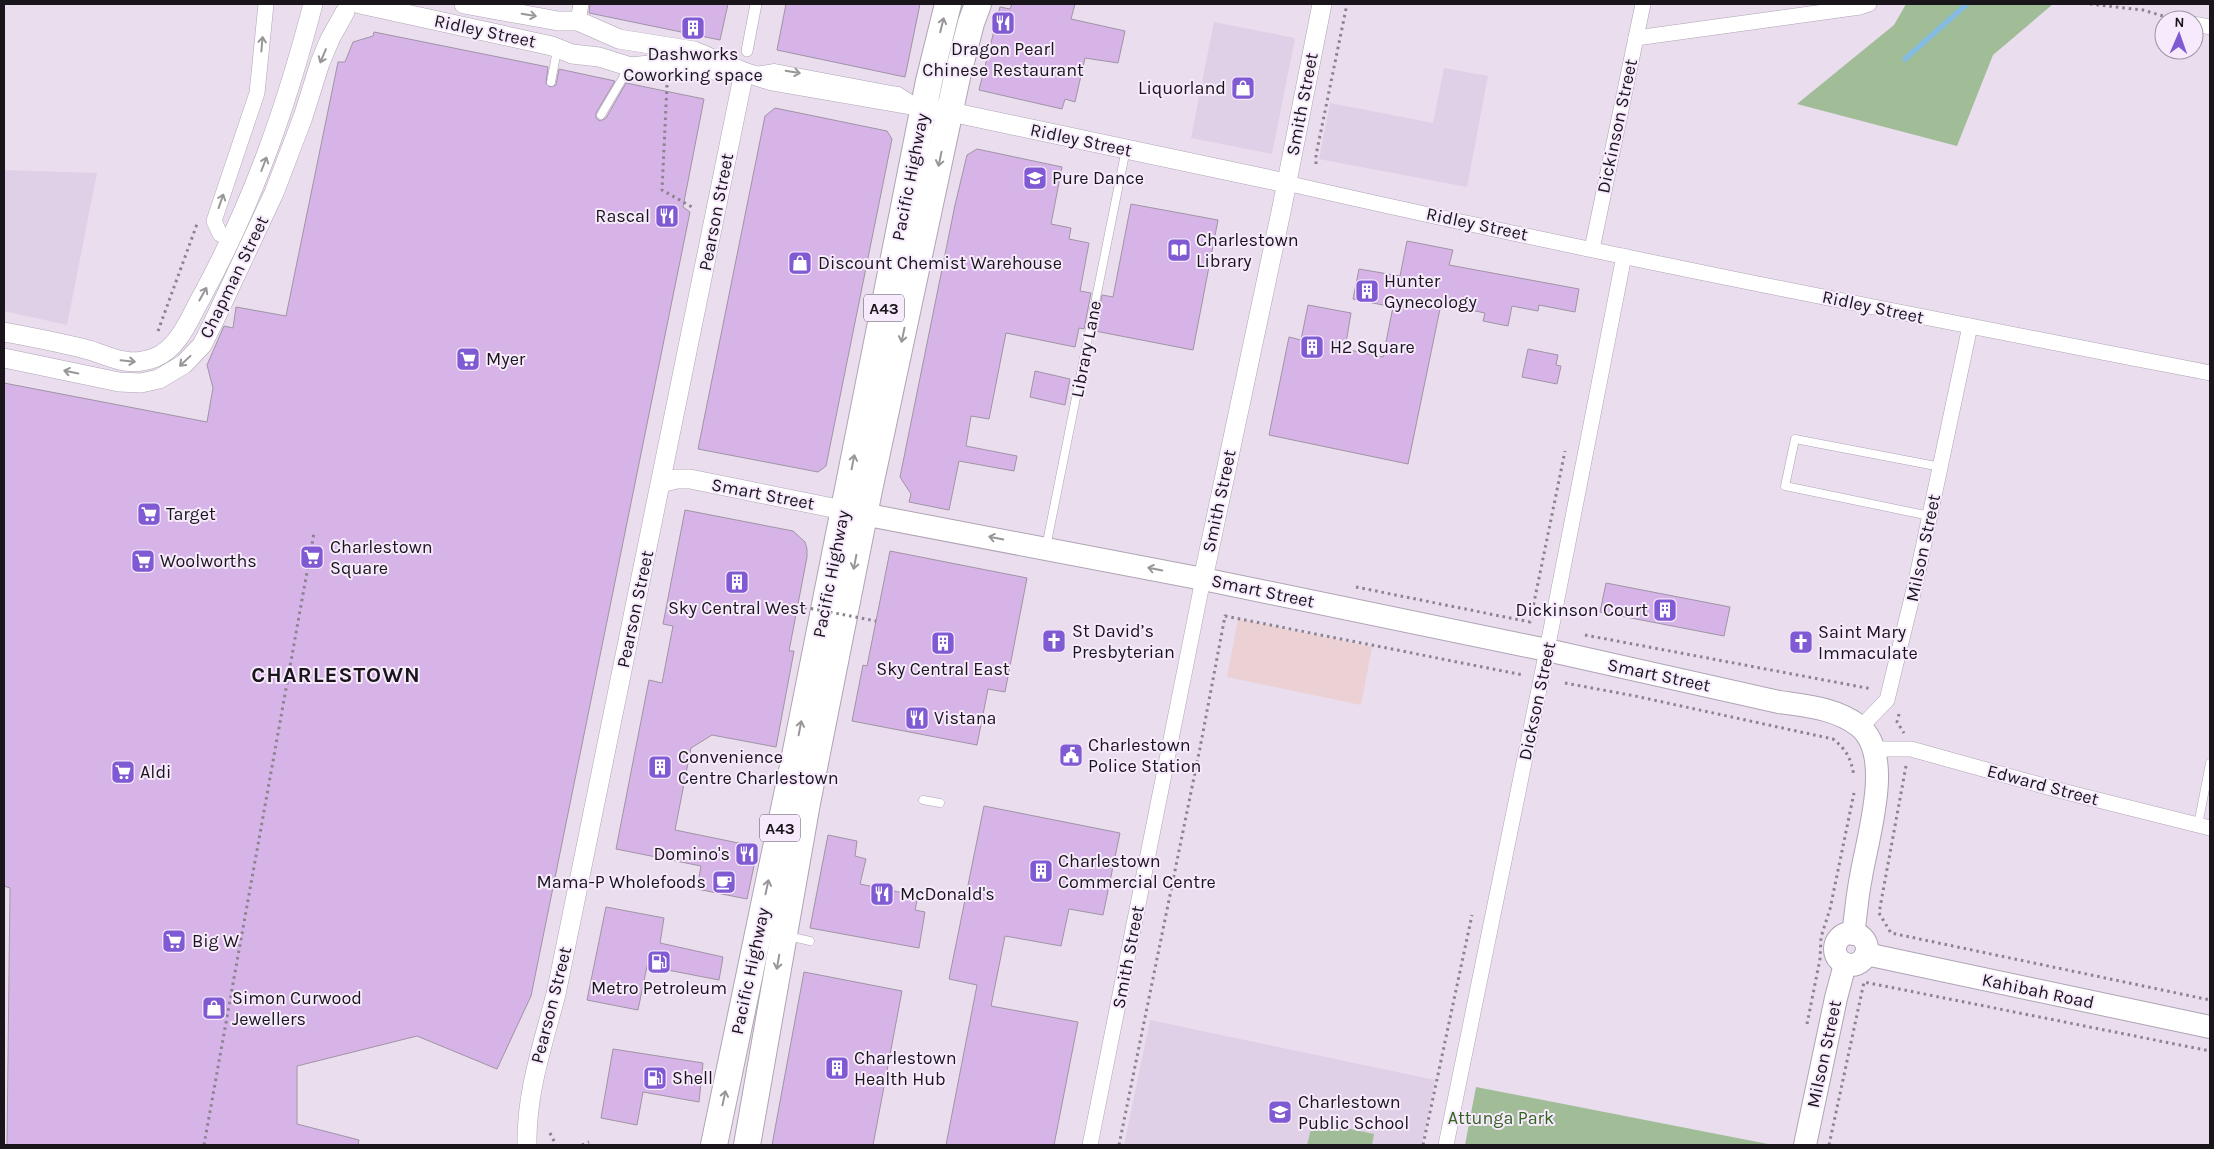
<svg xmlns="http://www.w3.org/2000/svg" width="2214" height="1149" font-family="Karla,sans-serif">
<style>
.built{fill:#e0d0e7}
.medical{fill:#ebd1d3}
.green{fill:#a1bd98}
.lines{fill:none;stroke-linecap:round;stroke-linejoin:round}
.stream{stroke:#84bbe1;stroke-width:5.5}
.building{fill:#d7b4e7;stroke:#9f94a4}
.service-casing{stroke:#afa4b4;stroke-width:9}
.pedestrian-casing{stroke:#afa4b4;stroke-width:12}
.minor-casing{stroke:#afa4b4;stroke-width:16}
.tertiary-casing{stroke:#afa4b4;stroke-width:20}
.secondary-casing{stroke:#afa4b4;stroke-width:24}
.trunk-casing{stroke:#afa4b4;stroke-width:28}
.path{stroke:#8b838e;stroke-width:3;stroke-dasharray:2.5 4;stroke-linecap:butt}
.service{stroke:#fff;stroke-width:8}
.pedestrian{stroke:#fff;stroke-width:11}
.minor{stroke:#fff;stroke-width:15}
.tertiary{stroke:#fff;stroke-width:19}
.secondary{stroke:#fff;stroke-width:22}
.trunk{stroke:#fff;stroke-width:26}
.path-bridge{stroke:#8b838e;stroke-width:3;stroke-dasharray:2.5 4;stroke-linecap:butt}
.oneway{stroke:#989698}
.labels{text-anchor:middle;stroke-width:4;stroke-linejoin:round;paint-order:stroke}
.shield{fill:#f6eafc;stroke:#5b555e;stroke-width:1}
.shield-label{font-size:16px;font-weight:bold;fill:#19151a}
.street-label{font-size:18px;fill:#19151a;stroke:#f6eafc}
.poi-label{font-size:18px;fill:#19151a;stroke:#f6eafc;text-anchor:start}
.park-label{font-size:18px;fill:#346322;stroke:#f6eafc}
.district-label{font-size:22px;font-weight:bold;letter-spacing:1px;fill:#19151a;stroke:#f6eafc}
</style>
<rect width="100%" height="100%" fill="#e9ddee"/>
<!-- built -->
<g class="built">
<polygon points="1214,22 1295,38 1272,154 1191,138"/>
<polygon points="1444,68 1488,76 1467,187 1319,159 1330,103 1433,123"/>
<polygon points="4,170 97,173 67,325 4,311"/>
<polygon points="1150,1020 1435,1080 1422,1145 1124,1145"/>
</g>
<!-- medical -->
<polygon class="medical" points="1238,619 1372,647 1361,705 1227,677"/>
<!-- green -->
<g class="green">
<polygon points="1906,4 2053,4 1993,55 1957,146 1797,104 1894,25"/>
<polygon points="1476,1087 1773,1145 1465,1145"/>
<polygon points="1313,1121 1374,1134 1372,1145 1307,1145"/>
</g>
<g class="lines">
<!-- stream -->
<polyline class="stream" points="1905,59 1967,4"/>
</g>
<!-- building -->
<g class="building">
<polygon points="590,4 728,4 720,40 589,13"/>
<polygon points="786,4 920,4 905,77 777,50"/>
<polygon points="1012,4 1075,4 1071,19 1125,31 1118,63 1085,58 1075,102 1065,99 1062,109 979,90 1000,7 1010,9"/>
<polygon points="374,32 548,67 546,83 550,87 556,85 559,69 615,81 596,113 596,118 600,121 606,118 626,83 704,99 683,207 690,212 531,996 497,1069 417,1036 297,1066 297,1124 359,1140 358,1145 7,1145 10,888 4,886 4,383 207,422 213,388 207,365 224,326 233,328 236,307 286,316 338,62 345,62 353,42 373,36"/>
<polygon points="775,108 887,131 892,139 826,466 818,472 698,449 765,116"/>
<polygon points="977,149 1062,167 1051,224 1071,228 1069,239 1089,243 1080,291 1091,293 1084,329 1079,328 1075,347 1006,333 989,419 971,416 966,446 1017,456 1014,471 959,461 949,510 909,502 911,494 900,477 955,205 967,155"/>
<polygon points="1131,204 1218,220 1193,350 1095,331 1102,295 1113,297"/>
<polygon points="1407,241 1453,250 1449,265 1579,289 1575,312 1539,305 1538,311 1512,306 1508,326 1483,321 1485,313 1441,304 1408,464 1269,435 1289,337 1301,340 1308,305 1351,313 1345,349 1383,357 1393,307 1353,299 1359,269 1400,276"/>
<polygon points="1528,349 1558,355 1556,365 1561,366 1557,384 1522,377"/>
<polygon points="1035,371 1070,379 1065,405 1030,397"/>
<polygon points="685,510 793,531 805,542 807,549 807,557 789,651 794,651 776,747 712,735 691,748 675,830 758,847 747,899 697,889 701,866 616,849 649,680 662,683 673,626 663,624"/>
<polygon points="890,551 1027,578 1005,692 988,689 977,745 852,721 863,665 867,666"/>
<polygon points="1606,583 1730,607 1724,636 1600,612"/>
<polygon points="984,806 1120,833 1103,915 1069,909 1061,946 1005,936 991,1006 1078,1022 1054,1145 946,1145 977,985 949,979"/>
<polygon points="828,835 857,841 855,856 866,859 860,884 918,896 915,910 925,912 919,948 810,928"/>
<polygon points="606,907 664,918 660,943 723,957 719,980 647,966 638,1010 587,1000"/>
<polygon points="804,972 902,991 873,1145 772,1145"/>
<polygon points="613,1049 703,1063 699,1102 643,1092 637,1125 601,1118"/>
</g>
<g class="lines">
<!-- service casing -->
<g class="service-casing">
<g id="service">
<polyline points="756,71 774,68 891,90 899,91 913,100"/>
<polyline points="551,82 557,50"/>
<polyline points="601,115 624,76 625,67"/>
<polyline points="1930,516 1785,486 1795,439 1941,467"/>
<polyline points="1046,547 1126,149"/>
<polyline points="923,800 940,803"/>
<polyline points="2198,825 2210,763"/>
<polyline points="788,936 810,941"/>
</g>
</g>
<!-- pedestrian casing -->
<g class="pedestrian-casing">
<polyline id="pedestrian" points="747,51 756,4"/>
</g>
<!-- minor casing -->
<g class="minor-casing">
<g id="minor">
<polyline points="578,21 581,4"/>
<polyline points="2194,24 2210,27"/>
<polyline points="1636,38 1860,7 1869,4"/>
<path d="M1286 183C1592 253 1902 313 2210 373"/>
<polyline points="231,240 220,234 214,221 257,93 266,4"/>
<polyline points="1592,249 1643,4"/>
<polyline points="1860,728 1887,700 1916,581 1970,326"/>
<polyline points="1874,749 1911,749 2062,791 2210,828"/>
<polyline points="1090,1145 1203,579"/>
<polyline points="1446,1145 1547,650 1624,256"/>
</g>
</g>
<!-- tertiary casing -->
<g class="tertiary-casing">
<g id="tertiary">
<polyline points="360,4 552,46 572,54 599,57 631,67 659,64 687,69 733,71"/>
<polyline points="464,4 558,21 578,21 619,39 694,51 744,72 772,81 951,112 1286,183"/>
<path d="M4 332C31 337 58 342 85 349 98 352 111 359 125 361 134 363 145 361 154 358 179 349 190 317 202 296 253 202 286 108 313 4"/>
<polyline points="4,358 119,382 141,383 159,379 184,364 202,345 215,319 274,193 303,117 320,63 330,39 345,12"/>
<polyline points="661,483 676,479 690,479 843,510"/>
<polyline points="1203,579 1282,207 1322,4"/>
<path d="M527 1145C526 1093 543 1044 556 994L744 72"/>
</g>
</g>
<!-- secondary casing -->
<g class="secondary-casing">
<g id="secondary">
<path d="M847 511 1203 579 1547 650 1779 702C1806 706 1836 708 1859 726 1895 755 1867 838 1861 877 1857 896 1856 915 1853 934"/>
<circle cx="1851" cy="949" r="16"/>
<polyline points="1866,954 2210,1027"/>
<polyline points="1805,1145 1836,998 1845,964"/>
</g>
</g>
<!-- trunk casing -->
<g class="trunk-casing">
<g id="trunk">
<polyline points="714,1145 792,771 929,81 948,4"/>
<polyline points="747,1145 807,803 869,490 957,77 971,23 978,4"/>
</g>
</g>
<!-- path -->
<g class="path">
<polyline points="2090,4 2143,10 2176,20"/>
<polyline points="667,85 662,190 692,207"/>
<polyline points="1316,164 1316,155 1347,4"/>
<polyline points="158,331 197,224"/>
<polyline points="1356,587 1530,622 1565,451"/>
<polyline points="1585,635 1872,689"/>
<path d="M1565 683 1635 696 1833 739C1847 750 1851 759 1854 776"/>
<polyline points="1899,714 1897,722 1904,733"/>
<polyline points="1906,766 1879,913 1891,933 2210,1000"/>
<polyline points="1807,1024 1820,959 1821,937 1830,909 1854,793"/>
<polyline points="550,1133 556,1145"/>
<polyline points="204,1145 314,533"/>
<polyline points="582,1145 589,1142"/>
<polyline points="1119,1145 1200,748 1225,616 1523,675"/>
<polyline points="1423,1145 1472,915"/>
<polyline points="1829,1145 1864,982 2210,1051"/>
</g>
<!-- service -->
<use href="#service" class="service"/>
<!-- pedestrian -->
<use href="#pedestrian" class="pedestrian"/>
<!-- minor -->
<use href="#minor" class="minor"/>
<!-- tertiary -->
<use href="#tertiary" class="tertiary"/>
<!-- secondary -->
<use href="#secondary" class="secondary"/>
<!-- trunk -->
<use href="#trunk" class="trunk"/>
<!-- path-bridge -->
<polyline class="path-bridge" points="798,606 876,621"/>
</g>
<!-- one-way arrows -->
<defs><path id="oneway-shaft" d="M-6 0H5M1.5-3L5.5 0L1.5 3" fill="none" stroke-width="1.6" stroke-linecap="round" stroke-linejoin="round" transform="scale(1.25)"/></defs>
<g class="oneway">
<use href="#oneway-shaft" transform="translate(529 15) rotate(10)"/>
<use href="#oneway-shaft" transform="translate(942 25) rotate(-76)"/>
<use href="#oneway-shaft" transform="translate(262 44) rotate(-85)"/>
<use href="#oneway-shaft" transform="translate(323 56) rotate(113)"/>
<use href="#oneway-shaft" transform="translate(793 72) rotate(10)"/>
<use href="#oneway-shaft" transform="translate(940 159) rotate(102)"/>
<use href="#oneway-shaft" transform="translate(264 164) rotate(-69)"/>
<use href="#oneway-shaft" transform="translate(221 201) rotate(-71)"/>
<use href="#oneway-shaft" transform="translate(203 294) rotate(-61)"/>
<use href="#oneway-shaft" transform="translate(903 335) rotate(102)"/>
<use href="#oneway-shaft" transform="translate(128 361) rotate(6)"/>
<use href="#oneway-shaft" transform="translate(185 361) rotate(137)"/>
<use href="#oneway-shaft" transform="translate(71 372) rotate(-168)"/>
<use href="#oneway-shaft" transform="translate(853 462) rotate(-79)"/>
<use href="#oneway-shaft" transform="translate(996 538) rotate(-169)"/>
<use href="#oneway-shaft" transform="translate(855 562) rotate(101)"/>
<use href="#oneway-shaft" transform="translate(1155 569) rotate(-169)"/>
<use href="#oneway-shaft" transform="translate(800 728) rotate(-79)"/>
<use href="#oneway-shaft" transform="translate(767 887) rotate(-78)"/>
<use href="#oneway-shaft" transform="translate(778 962) rotate(100)"/>
<use href="#oneway-shaft" transform="translate(724 1098) rotate(-78)"/>
</g>
<!-- icons -->
<defs>
<g id="restaurant-square" transform="scale(1.25)"><rect x="-9" y="-9" width="18" height="18" rx="4" fill="#7f5ad3" stroke="#f6eafc"/><path d="M-5-6h1v4h1v-4h1v4h1v-4h1v5L-1.5 .5V6h-2V.5L-5-1ZM5-6V6H3V1.5H1.5Q1.5-4 5-6Z" fill="#fff"/></g>
<g id="building-square" transform="scale(1.25)"><rect x="-9" y="-9" width="18" height="18" rx="4" fill="#7f5ad3" stroke="#f6eafc"/><path d="M-4-6H4V6H1V3H-1V6H-4ZM-2.5-4.3h1.7v1.8h-1.7ZM.8-4.3h1.7v1.8H.8ZM-2.5-1h1.7V.8h-1.7ZM.8-1h1.7V.8H.8Z" fill="#fff"/></g>
<g id="shop-square" transform="scale(1.25)"><rect x="-9" y="-9" width="18" height="18" rx="4" fill="#7f5ad3" stroke="#f6eafc"/><path d="M-5-2.5h2.3a2.7 3.5 0 0 1 5.4 0H5L5.5 6h-11ZM-1.5-2.5h3a1.5 2.3 0 0 0-3 0Z" fill="#fff"/></g>
<g id="school-square" transform="scale(1.25)"><rect x="-9" y="-9" width="18" height="18" rx="4" fill="#7f5ad3" stroke="#f6eafc"/><path d="M0-5L7-2L0 1L-7-2ZM-4 1L0 2.5L4 1V4Q0 6-4 4Z" fill="#fff"/></g>
<g id="library-square" transform="scale(1.25)"><rect x="-9" y="-9" width="18" height="18" rx="4" fill="#7f5ad3" stroke="#f6eafc"/><path d="M-6-4Q-3-5.5-.7-3.5V5Q-3 3-6 4ZM6-4Q3-5.5 .7-3.5V5Q3 3 6 4Z" fill="#fff"/></g>
<g id="supermarket-square" transform="scale(1.25)"><rect x="-9" y="-9" width="18" height="18" rx="4" fill="#7f5ad3" stroke="#f6eafc"/><path d="M-6-5.5h2.5l.6 2H6L4.5 2H-2.5L-4.4-4H-6ZM-1.5 3.2a1.3 1.3 0 1 0 .1 0ZM3 3.2a1.3 1.3 0 1 0 .1 0Z" fill="#fff"/></g>
<g id="church-square" transform="scale(1.25)"><rect x="-9" y="-9" width="18" height="18" rx="4" fill="#7f5ad3" stroke="#f6eafc"/><path d="M-1.2-6h2.4v3.5h3.3v2.4h-3.3V6h-2.4V-.1h-3.3v-2.4h3.3Z" fill="#fff"/></g>
<g id="civic-square" transform="scale(1.25)"><rect x="-9" y="-9" width="18" height="18" rx="4" fill="#7f5ad3" stroke="#f6eafc"/><path d="M-.6-6.5H3V-4.5H.6V-3L4-1V1h2V6H-6V1h2V-1L-.6-3ZM-1.2 2.5V6h2.4V2.5Z" fill="#fff"/></g>
<g id="cafe-square" transform="scale(1.25)"><rect x="-9" y="-9" width="18" height="18" rx="4" fill="#7f5ad3" stroke="#f6eafc"/><path d="M-5.5-4.5H6V0H3Q3 3.5 0 3.5H-2.5Q-5.5 3.5-5.5 0ZM3-3.2v2h1.7v-2ZM-6 4.5H4V6H-6Z" fill="#fff"/></g>
<g id="fuel-square" transform="scale(1.25)"><rect x="-9" y="-9" width="18" height="18" rx="4" fill="#7f5ad3" stroke="#f6eafc"/><path d="M-5.5-6h7V0h2V4h1.3V-2.5L3-4.5l.8-.8L6-3V5H2.5V1h-1V6h-7ZM-4.2-4.7v3.2H.2V-4.7Z" fill="#fff"/></g>
</defs>
<g fill-rule="evenodd">
<use href="#restaurant-square" x="1003" y="23"/>
<use href="#building-square" x="693" y="28"/>
<use href="#shop-square" x="1243" y="88"/>
<use href="#school-square" x="1035" y="178"/>
<use href="#restaurant-square" x="667" y="216"/>
<use href="#library-square" x="1179" y="250"/>
<use href="#shop-square" x="800" y="263"/>
<use href="#building-square" x="1367" y="291"/>
<use href="#building-square" x="1312" y="347"/>
<use href="#supermarket-square" x="468" y="359"/>
<use href="#supermarket-square" x="149" y="514"/>
<use href="#supermarket-square" x="312" y="557"/>
<use href="#supermarket-square" x="143" y="561"/>
<use href="#building-square" x="737" y="582"/>
<use href="#building-square" x="1665" y="610"/>
<use href="#church-square" x="1054" y="641"/>
<use href="#church-square" x="1801" y="642"/>
<use href="#building-square" x="943" y="643"/>
<use href="#restaurant-square" x="917" y="718"/>
<use href="#civic-square" x="1071" y="755"/>
<use href="#building-square" x="660" y="767"/>
<use href="#supermarket-square" x="123" y="772"/>
<use href="#restaurant-square" x="747" y="854"/>
<use href="#building-square" x="1041" y="871"/>
<use href="#cafe-square" x="724" y="882"/>
<use href="#restaurant-square" x="882" y="894"/>
<use href="#supermarket-square" x="174" y="941"/>
<use href="#fuel-square" x="659" y="962"/>
<use href="#shop-square" x="214" y="1008"/>
<use href="#building-square" x="837" y="1068"/>
<use href="#fuel-square" x="655" y="1078"/>
<use href="#school-square" x="1280" y="1112"/>
</g>
<g class="labels">
<!-- shield labels -->
<g class="shield">
<rect x="864" y="294.5" width="40" height="27" rx="4"/>
<rect x="760" y="814.5" width="40" height="27" rx="4"/>
</g>
<g class="shield-label">
<text x="884" y="314">A43</text>
<text x="780" y="834">A43</text>
</g>
<!-- street labels -->
<g class="street-label">
<text transform="translate(485 31) rotate(12)" y="6">Ridley Street</text>
<text transform="translate(1302 104) rotate(-79)" y="6">Smith Street</text>
<text transform="translate(1617 126) rotate(-78)" y="6">Dickinson Street</text>
<text transform="translate(1081 140) rotate(12)" y="6">Ridley Street</text>
<text transform="translate(910 177) rotate(-79)" y="6">Pacific Highway</text>
<text transform="translate(716 212) rotate(-79)" y="6">Pearson Street</text>
<text transform="translate(1477 224) rotate(12)" y="6">Ridley Street</text>
<text transform="translate(234 277) rotate(-64)" y="6">Chapman Street</text>
<text transform="translate(1873 307) rotate(12)" y="6">Ridley Street</text>
<text transform="translate(1086 349) rotate(-79)" y="6">Library Lane</text>
<text transform="translate(763 494) rotate(11)" y="6">Smart Street</text>
<text transform="translate(1219 501) rotate(-78)" y="6">Smith Street</text>
<text transform="translate(1923 548) rotate(-78)" y="6">Milson Street</text>
<text transform="translate(831 574) rotate(-79)" y="6">Pacific Highway</text>
<text transform="translate(1263 591) rotate(12)" y="6">Smart Street</text>
<text transform="translate(635 609) rotate(-78)" y="6">Pearson Street</text>
<text transform="translate(1659 675) rotate(12)" y="6">Smart Street</text>
<text transform="translate(1537 701) rotate(-78)" y="6">Dickson Street</text>
<text transform="translate(2043 785) rotate(15)" y="6">Edward Street</text>
<text transform="translate(1128 957) rotate(-79)" y="6">Smith Street</text>
<text transform="translate(750 971) rotate(-78)" y="6">Pacific Highway</text>
<text transform="translate(2038 991) rotate(12)" y="6">Kahibah Road</text>
<text transform="translate(551 1005) rotate(-76)" y="6">Pearson Street</text>
<text transform="translate(1824 1054) rotate(-78)" y="6">Milson Street</text>
</g>
<!-- poi labels -->
<g class="poi-label">
<text x="1003" y="55" text-anchor="middle">Dragon Pearl<tspan x="1003" dy="21">Chinese Restaurant</tspan></text>
<text x="693" y="60" text-anchor="middle">Dashworks<tspan x="693" dy="21">Coworking space</tspan></text>
<text x="1226" y="94" text-anchor="end">Liquorland</text>
<text x="1052" y="184">Pure Dance</text>
<text x="650" y="222" text-anchor="end">Rascal</text>
<text x="1196" y="246">Charlestown<tspan x="1196" dy="21">Library</tspan></text>
<text x="818" y="269">Discount Chemist Warehouse</text>
<text x="1384" y="287">Hunter<tspan x="1384" dy="21">Gynecology</tspan></text>
<text x="1330" y="353">H2 Square</text>
<text x="486" y="365">Myer</text>
<text x="166" y="520">Target</text>
<text x="330" y="553">Charlestown<tspan x="330" dy="21">Square</tspan></text>
<text x="160" y="567">Woolworths</text>
<text x="737" y="614" text-anchor="middle">Sky Central West</text>
<text x="1648" y="616" text-anchor="end">Dickinson Court</text>
<text x="1072" y="637">St David’s<tspan x="1072" dy="21">Presbyterian</tspan></text>
<text x="1818" y="638">Saint Mary<tspan x="1818" dy="21">Immaculate</tspan></text>
<text x="943" y="675" text-anchor="middle">Sky Central East</text>
<text x="934" y="724">Vistana</text>
<text x="1088" y="751">Charlestown<tspan x="1088" dy="21">Police Station</tspan></text>
<text x="678" y="763">Convenience<tspan x="678" dy="21">Centre Charlestown</tspan></text>
<text x="140" y="778">Aldi</text>
<text x="730" y="860" text-anchor="end">Domino's</text>
<text x="1058" y="867">Charlestown<tspan x="1058" dy="21">Commercial Centre</tspan></text>
<text x="706" y="888" text-anchor="end">Mama-P Wholefoods</text>
<text x="900" y="900">McDonald's</text>
<text x="192" y="947">Big W</text>
<text x="659" y="994" text-anchor="middle">Metro Petroleum</text>
<text x="232" y="1004">Simon Curwood<tspan x="232" dy="21">Jewellers</tspan></text>
<text x="854" y="1064">Charlestown<tspan x="854" dy="21">Health Hub</tspan></text>
<text x="672" y="1084">Shell</text>
<text x="1298" y="1108">Charlestown<tspan x="1298" dy="21">Public School</tspan></text>
</g>
<!-- park labels -->
<g class="park-label">
<text x="1501" y="1124">Attunga Park</text>
</g>
<!-- district labels -->
<g class="district-label">
<text x="336" y="682">CHARLESTOWN</text>
</g>
</g>
<!-- border -->
<rect width="2214" height="1149" fill="none" stroke="#19151a" stroke-width="10"/>
<!-- north arrow -->
<g transform="translate(2179 35) rotate(2)"><circle r="24" fill="#f6eafc" stroke="#9e95a2"/>
<path d="M0-4L9 19L0 12L-9 19Z" fill="#7f5ad3"/>
<text y="-8" font-size="14" font-weight="bold" text-anchor="middle" fill="#19151a">N</text>
</g>
</svg>
